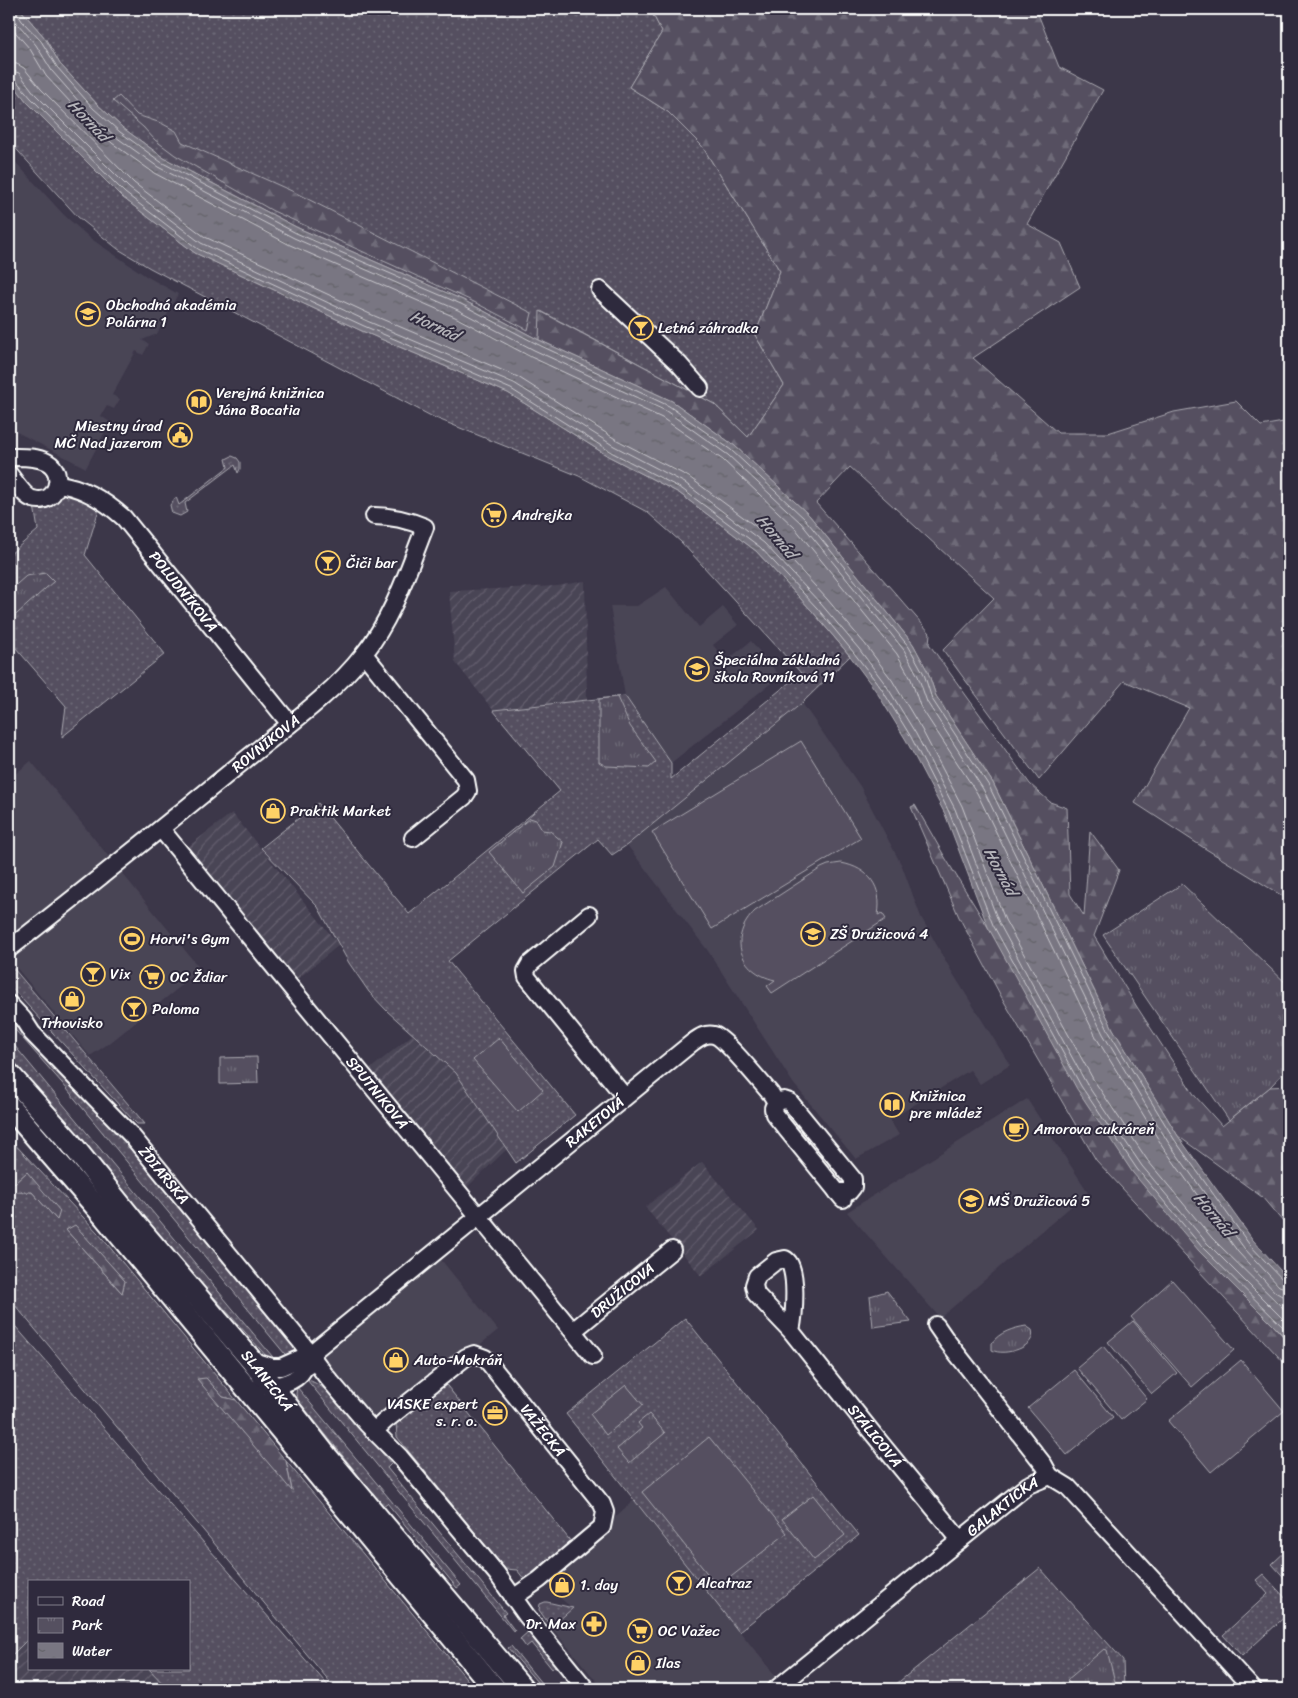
<svg xmlns="http://www.w3.org/2000/svg" width="1298" height="1698" font-family="Sriracha,sans-serif">
<style>
.built{fill:#494455}
.industrial{fill:url(#industrial-furrows)}
.grass{fill:url(#grass-dots);stroke:#aaa8b0;fill-rule:evenodd}
.forest{fill:url(#forest-firs);stroke:#aaa8b0}
.park{fill:url(#park-tufts);stroke:#aaa8b0}
.pitch{fill:#555060;stroke:#aaa8b0}
.water{fill:url(#water-ripples);stroke:#afadb4}
.lines{fill:none;stroke-linecap:round;stroke-linejoin:round}
.shore{stroke:#c9c8cd;stroke-width:1}
.minor-casing{stroke:#fff;stroke-width:20}
.major-casing{stroke:#fff;stroke-width:25}
.minor{stroke:#2f2a3d;stroke-width:16}
.major{stroke:#2f2a3d;stroke-width:21}
.labels{text-anchor:middle;stroke-width:4;stroke-linejoin:round;paint-order:stroke}
.poi-label{font-size:15px;fill:#fff;stroke:#2f2a3d;text-anchor:start}
.street-label{font-size:15px;fill:#fff;stroke:#2f2a3d}
.water-label{font-size:16px;font-style:italic;fill:#b5b4ba;stroke:#2f2a3d}
</style>
<defs>
<pattern id="industrial-furrows" width="10" height="10" patternUnits="userSpaceOnUse" patternTransform="scale(1.25)"><rect width="10" height="10" fill="#494455"/><path d="M-1 1l2-2M0 10L10 0M9 11l2-2" fill="none" stroke="#64606e"/></pattern>
<pattern id="grass-dots" width="8" height="8" patternUnits="userSpaceOnUse" patternTransform="scale(1.25)"><rect width="8" height="8" fill="#555060"/><path d="M2 2h.1M6 6h.1" fill="none" stroke="#6e6a78" stroke-width="1.8" stroke-linecap="round"/></pattern>
<pattern id="forest-firs" width="22" height="20" patternUnits="userSpaceOnUse" patternTransform="scale(1.25)"><rect width="22" height="20" fill="#555060"/><path d="M5 1l3.5 6h-7zM16 11l3.5 6h-7z" fill="#6e6a78"/></pattern>
<pattern id="park-tufts" width="24" height="20" patternUnits="userSpaceOnUse" patternTransform="scale(1.25)"><rect width="24" height="20" fill="#555060"/><path d="M3 7l-1-3M5 7V3M7 7l1-3M15 17l-1-3M17 17v-4M19 17l1-3" fill="none" stroke="#6e6a78"/></pattern>
<pattern id="water-ripples" width="26" height="14" patternUnits="userSpaceOnUse" patternTransform="scale(1.25)"><rect width="26" height="14" fill="#797682"/><path d="M2 4q2-2 4 0t4 0M15 11q2-2 4 0t4 0" fill="none" stroke="#626167"/></pattern>
</defs>
<rect width="100%" height="100%" fill="#3c3749"/>
<filter id="ink" filterUnits="userSpaceOnUse"><feTurbulence type="fractalNoise" baseFrequency=".02" numOctaves="2"/><feDisplacementMap in="SourceGraphic" scale="10" xChannelSelector="R" yChannelSelector="G"/><feConvolveMatrix kernelMatrix="1 2 1 2 8 2 1 2 1" color-interpolation-filters="sRGB"/></filter>
<g filter="url(#ink)">
<!-- built -->
<g class="built">
<polygon points="9,155 64,215 90,238 146,276 178,294 157,334 142,340 149,344 143,355 136,351 112,395 120,399 114,409 107,406 101,416 110,422 86,468 9,428"/>
<polygon points="666,587 699,627 723,607 738,625 713,645 726,661 751,641 780,676 671,763 625,696 610,606 637,606"/>
<polygon points="802,703 860,786 902,866 921,917 952,972 1010,1065 980,1084 970,1070 890,1120 899,1135 856,1159 793,1083 708,951 627,845"/>
<polygon points="31,761 201,970 111,1042 90,1056 15,966 9,966 9,779"/>
<polygon points="1027,1099 1088,1192 940,1318 847,1212"/>
<polygon points="434,1251 498,1330 374,1431 310,1354"/>
<polygon points="634,1500 782,1684 776,1689 603,1689 551,1627 572,1608 559,1597 545,1580"/>
</g>
<!-- industrial -->
<g class="industrial">
<polygon points="585,581 587,700 493,710 455,662 449,591 557,586"/>
<polygon points="232,813 339,945 289,986 181,852"/>
<polygon points="412,1035 456,1073 507,1149 461,1193 364,1074"/>
<polygon points="702,1162 759,1230 701,1276 645,1207"/>
<polygon points="29,1638 29,1669 149,1669 168,1689 9,1689 9,1658"/>
</g>
<!-- grass -->
<g class="grass">
<polygon points="20,9 650,9 662,32 629,87 668,112 702,146 780,271 755,335 784,385 748,437 714,404 541,311 539,340 463,300 298,228 164,158 123,128 97,104 60,64 45,38"/>
<polygon points="9,79 27,102 122,197 195,253 362,331 508,393 608,456 679,493 756,551 813,612 850,656 802,703 627,845 612,855 598,839 448,961 575,1115 516,1163 456,1073 387,1011 369,992 349,963 318,907 261,848 318,803 409,914 560,791 493,710 625,696 671,763 671,779 801,673 681,542 647,512 579,476 433,417 150,268 118,249 78,217 9,141"/>
<polygon points="232,456 237,458 240,462 240,469 238,473 235,465 185,503 187,512 180,516 172,513 170,505 176,497 179,505 228,467 226,459"/>
<polygon points="56,491 102,499 85,555 165,654 62,737 66,706 9,640 9,555 38,530 33,499"/>
<polygon points="9,969 14,969 145,1124 137,1124 131,1118 9,985"/>
<polygon points="9,1016 126,1140 295,1346 294,1354 289,1359 62,1083 9,1023"/>
<polygon points="9,1039 277,1362 267,1357 215,1298 184,1270 128,1204 79,1136 9,1057"/>
<path d="M9 1138 98 1233 236 1400 223 1397 206 1378 292 1490 286 1461 475 1689H336L9 1298V1189L11 1192H32L57 1220 27 1172 15 1183 9 1176 14 1157 9 1151ZM75 1226 125 1281 122 1293 66 1230Z"/>
<polygon points="685,1318 859,1535 739,1632 566,1414"/>
<polygon points="9,1319 331,1689 168,1689 149,1669 189,1669 189,1582 29,1582 29,1638 9,1658"/>
<polygon points="440,1377 576,1548 536,1574 524,1579 517,1570 505,1569 397,1437 396,1422"/>
<path d="M307 1380C330 1383 375 1445 391 1464L387 1468 506 1613 503 1615 515 1631 514 1632Z"/>
<polygon points="297,1387 461,1585 457,1588 387,1503 383,1506 298,1400 296,1394"/>
<polygon points="1289,1548 1289,1583 1272,1564"/>
<polygon points="1040,1568 1123,1660 1124,1689 1066,1689 1051,1686 992,1689 890,1689"/>
<polygon points="1263,1574 1289,1602 1289,1613 1242,1656 1223,1635 1268,1594 1256,1580"/>
<polygon points="545,1602 547,1602 573,1608 551,1627 539,1610 540,1604"/>
<polygon points="529,1631 556,1665 552,1669 531,1643 526,1647 520,1639"/>
<polygon points="511,1646 546,1689 543,1689 508,1648"/>
<polygon points="1289,1676 1289,1689 1274,1689"/>
</g>
<!-- forest -->
<g class="forest">
<polygon points="650,9 1036,9 1059,67 1103,90 1027,224 1061,243 1080,287 973,358 1058,433 1108,433 1174,412 1236,401 1261,426 1289,421 1289,900 1201,846 1135,803 1189,708 1124,681 1039,780 943,650 994,598 850,467 816,503 930,633 929,644 1030,784 1050,802 1067,808 1070,894 1084,916 1090,831 1119,870 1094,936 1137,1007 1195,1096 1222,1126 1270,1087 1289,1086 1289,1229 1262,1197 1178,1136 1113,1029 993,783 936,696 928,672 913,644 809,515 735,446 672,401 539,340 540,311 714,404 748,437 784,385 755,335 780,271 702,146 668,112 629,87 662,32"/>
<polygon points="119,96 137,115 161,123 176,131 182,142 294,192 532,313 528,330 472,301 273,211 175,155 155,140 143,127 113,101"/>
<polygon points="915,805 946,859 1074,1067 1233,1280 1289,1343 1289,1368 1096,1160 1002,998 959,917 911,807"/>
<polygon points="9,1151 14,1156 9,1176 15,1183 27,1172 60,1211 57,1220 32,1192 11,1192 9,1189"/>
<polygon points="75,1225 125,1281 122,1293 66,1230"/>
<polygon points="206,1378 223,1397 236,1400 286,1461 292,1491 197,1379"/>
</g>
<!-- park -->
<g class="park">
<polygon points="46,573 54,581 9,621 9,591 26,576"/>
<polygon points="617,697 630,726 656,762 649,768 606,766 599,762 599,699"/>
<polygon points="530,818 536,820 542,830 550,831 563,842 555,867 523,893 489,852"/>
<polygon points="1182,884 1289,986 1289,1067 1270,1087 1229,1120 1103,935"/>
<polygon points="257,1057 258,1083 220,1084 220,1058"/>
<polygon points="887,1291 911,1322 873,1327 870,1296"/>
<path d="M1026 1326 1032 1330C1038 1347 1004 1357 992 1350V1343C999 1332 1014 1328 1026 1326Z"/>
<polygon points="649,1414 665,1433 629,1463 617,1449 642,1428 638,1423"/>
<polygon points="1104,1649 1107,1650 1115,1682 1101,1689 1074,1688 1067,1680"/>
</g>
<!-- pitch -->
<g class="pitch">
<polygon points="801,741 861,838 712,929 652,832"/>
<path d="M841 863C869 868 883 887 878 915L882 913 886 919 772 993 767 986 775 980C739 972 728 937 755 911L821 868 828 865Z"/>
<polygon points="499,1038 543,1090 518,1112 473,1060"/>
<polygon points="1172,1280 1234,1350 1192,1387 1131,1317"/>
<polygon points="1133,1321 1177,1373 1152,1394 1108,1342"/>
<polygon points="1103,1346 1147,1399 1121,1420 1077,1368"/>
<polygon points="1241,1360 1284,1411 1211,1472 1168,1421"/>
<polygon points="1074,1370 1113,1417 1067,1455 1028,1408"/>
<polygon points="626,1385 643,1405 606,1435 590,1414"/>
<polygon points="709,1437 787,1533 718,1587 642,1492"/>
<polygon points="813,1495 845,1535 814,1560 782,1519"/>
</g>
<!-- water -->
<polygon class="water" points="9,9 20,9 45,38 60,64 97,104 123,128 164,158 298,228 463,300 539,340 672,401 735,446 809,515 913,644 928,672 936,696 993,783 1113,1029 1178,1136 1253,1240 1289,1280 1289,1341 1199,1251 1133,1173 1077,1089 988,927 945,814 906,740 876,691 850,656 813,612 756,551 679,493 608,456 508,393 362,331 195,253 122,197 27,102 9,79"/>
<g class="lines">
<!-- shore -->
<g class="shore">
<polyline points="10,9 12,17 36,45 52,71 88,112 116,137 158,167 294,238 458,310 534,350 666,411 728,455 801,523 904,650 918,676 927,702 983,789 1103,1034 1168,1142 1244,1248 1279,1286 1289,1289"/>
<polyline points="16,9 17,13 22,21 41,41 57,67 93,108 120,132 161,162 296,233 461,304 537,344 669,406 731,450 805,519 909,647 924,674 932,699 989,786 1109,1032 1174,1139 1249,1244 1284,1281 1289,1283"/>
<polyline points="9,25 30,49 46,76 84,117 112,143 154,173 290,245 455,317 531,357 662,418 723,460 795,528 897,654 911,679 920,706 977,793 1097,1039 1163,1147 1238,1252 1275,1292 1282,1296 1289,1297"/>
<polyline points="9,63 17,64 24,68 41,89 134,183 205,237 370,314 518,377 617,440 689,477 770,537 827,599 865,644 892,680 922,730 962,806 1005,920 1093,1079 1148,1161 1212,1238 1289,1314"/>
<polyline points="9,70 19,73 35,94 129,188 201,243 367,321 514,383 614,446 685,483 764,543 821,604 859,649 886,685 916,734 955,809 999,923 1086,1083 1142,1166 1207,1243 1289,1325"/>
<polyline points="9,76 14,78 31,98 125,193 198,249 364,326 511,389 611,452 682,489 760,547 817,608 854,653 881,688 911,737 949,812 993,925 1081,1086 1137,1169 1202,1247 1289,1333"/>
</g>
<!-- minor casing -->
<g class="minor-casing">
<g id="minor">
<polyline points="600,290 679,364 700,388"/>
<path d="M9 457C21 457 36 456 47 462 67 473 56 506 33 499 24 497 15 481 9 474"/>
<path id="s1" d="M58 484C84 487 105 501 124 518L290 724"/>
<polyline points="364,654 466,780 468,791 464,797 413,838"/>
<path id="s2" d="M161 829 593 1356"/>
<polyline points="589,915 530,964 526,971 527,977 625,1097"/>
<path id="s3" d="M9 949C88 887 167 824 245 760 283 729 333 694 363 655 393 618 408 570 425 527 408 520 393 516 374 516"/>
<path id="s4" d="M9 1004 23 1019 32 1033 131 1135 301 1342 326 1376 367 1424 400 1457 497 1574 526 1615 586 1689"/>
<polyline points="776,1102 784,1100 790,1102 853,1179 853,1187 849,1192 837,1192"/>
<polyline points="776,1102 773,1108 774,1114 843,1199"/>
<polyline points="936,1325 947,1341 1044,1465 1050,1476"/>
<path id="s5" d="M573 1331 672 1250"/>
<path id="s6" d="M791 1331 756 1294 754 1285 757 1276 776 1261 785 1259C799 1265 794 1317 791 1331L870 1430 960 1540"/>
<path id="s7" d="M252 1361 272 1367H281L310 1354 693 1042C700 1037 706 1033 714 1035 725 1038 762 1084 771 1094L776 1102"/>
<path d="M261 1385C286 1387 304 1380 310 1354"/>
<path id="s8" d="M374 1431 385 1421 466 1357 474 1354 485 1358 602 1504 605 1512 602 1527 539 1580 513 1598"/>
<path id="s9" d="M776 1689 1028 1485 1050 1476 1068 1487 1253 1689"/>
</g>
</g>
<!-- major casing -->
<g class="major-casing">
<g id="major">
<path id="s10" d="M9 1074 69 1141 138 1227 252 1361 327 1457 384 1525 523 1689"/>
<polyline points="9,1106 105,1217 495,1689"/>
</g>
</g>
<!-- minor -->
<use href="#minor" class="minor"/>
<!-- major -->
<use href="#major" class="major"/>
</g>
</g>
<!-- icons -->
<defs>
<g id="school-ring" transform="scale(1.25)"><circle r="9.5" fill="#2f2a3d" stroke="#ffd166" stroke-width="1.5"/><path d="M0-5L7-2L0 1L-7-2ZM-4 1L0 2.5L4 1V4Q0 6-4 4Z" fill="#ffd166"/></g>
<g id="bar-ring" transform="scale(1.25)"><circle r="9.5" fill="#2f2a3d" stroke="#ffd166" stroke-width="1.5"/><path d="M-6-5H6L.8 .8V4.5H3.5V6h-7V4.5H-.8V.8Z" fill="#ffd166"/></g>
<g id="library-ring" transform="scale(1.25)"><circle r="9.5" fill="#2f2a3d" stroke="#ffd166" stroke-width="1.5"/><path d="M-6-4Q-3-5.5-.7-3.5V5Q-3 3-6 4ZM6-4Q3-5.5 .7-3.5V5Q3 3 6 4Z" fill="#ffd166"/></g>
<g id="civic-ring" transform="scale(1.25)"><circle r="9.5" fill="#2f2a3d" stroke="#ffd166" stroke-width="1.5"/><path d="M-.6-6.5H3V-4.5H.6V-3L4-1V1h2V6H-6V1h2V-1L-.6-3ZM-1.2 2.5V6h2.4V2.5Z" fill="#ffd166"/></g>
<g id="supermarket-ring" transform="scale(1.25)"><circle r="9.5" fill="#2f2a3d" stroke="#ffd166" stroke-width="1.5"/><path d="M-6-5.5h2.5l.6 2H6L4.5 2H-2.5L-4.4-4H-6ZM-1.5 3.2a1.3 1.3 0 1 0 .1 0ZM3 3.2a1.3 1.3 0 1 0 .1 0Z" fill="#ffd166"/></g>
<g id="shop-ring" transform="scale(1.25)"><circle r="9.5" fill="#2f2a3d" stroke="#ffd166" stroke-width="1.5"/><path d="M-5-2.5h2.3a2.7 3.5 0 0 1 5.4 0H5L5.5 6h-11ZM-1.5-2.5h3a1.5 2.3 0 0 0-3 0Z" fill="#ffd166"/></g>
<g id="stadium-ring" transform="scale(1.25)"><circle r="9.5" fill="#2f2a3d" stroke="#ffd166" stroke-width="1.5"/><path d="M0-5a6.5 5 0 1 0 0 10a6.5 5 0 1 0 0-10ZM-3.5-1.8h7v3.6h-7Z" fill="#ffd166"/></g>
<g id="cafe-ring" transform="scale(1.25)"><circle r="9.5" fill="#2f2a3d" stroke="#ffd166" stroke-width="1.5"/><path d="M-5.5-4.5H6V0H3Q3 3.5 0 3.5H-2.5Q-5.5 3.5-5.5 0ZM3-3.2v2h1.7v-2ZM-6 4.5H4V6H-6Z" fill="#ffd166"/></g>
<g id="office-ring" transform="scale(1.25)"><circle r="9.5" fill="#2f2a3d" stroke="#ffd166" stroke-width="1.5"/><path d="M-6-3h4V-5.5h4V-3h4V5H-6ZM-1-4.5V-3h2v-1.5ZM-6 0V1H6V0Z" fill="#ffd166"/></g>
<g id="pharmacy-ring" transform="scale(1.25)"><circle r="9.5" fill="#2f2a3d" stroke="#ffd166" stroke-width="1.5"/><path d="M-2-6h4v4h4v4h-4v4h-4v-4h-4v-4h4Z" fill="#ffd166"/></g>
</defs>
<g fill-rule="evenodd">
<use href="#school-ring" x="88" y="314"/>
<use href="#bar-ring" x="641" y="328"/>
<use href="#library-ring" x="199" y="402"/>
<use href="#civic-ring" x="180" y="435"/>
<use href="#supermarket-ring" x="494" y="515"/>
<use href="#bar-ring" x="328" y="563"/>
<use href="#school-ring" x="697" y="669"/>
<use href="#shop-ring" x="273" y="811"/>
<use href="#school-ring" x="813" y="934"/>
<use href="#stadium-ring" x="132" y="939"/>
<use href="#bar-ring" x="93" y="974"/>
<use href="#supermarket-ring" x="152" y="977"/>
<use href="#shop-ring" x="72" y="999"/>
<use href="#bar-ring" x="134" y="1009"/>
<use href="#library-ring" x="892" y="1105"/>
<use href="#cafe-ring" x="1016" y="1129"/>
<use href="#school-ring" x="971" y="1201"/>
<use href="#shop-ring" x="396" y="1360"/>
<use href="#office-ring" x="495" y="1413"/>
<use href="#bar-ring" x="679" y="1583"/>
<use href="#shop-ring" x="562" y="1585"/>
<use href="#pharmacy-ring" x="594" y="1624"/>
<use href="#supermarket-ring" x="640" y="1631"/>
<use href="#shop-ring" x="638" y="1663"/>
</g>
<g class="labels">
<!-- poi labels -->
<g class="poi-label">
<text x="106" y="310">Obchodná akadémia<tspan x="106" dy="17">Polárna 1</tspan></text>
<text x="658" y="333">Letná záhradka</text>
<text x="216" y="398">Verejná knižnica<tspan x="216" dy="17">Jána Bocatia</tspan></text>
<text x="162" y="431" text-anchor="end">Miestny úrad<tspan x="162" dy="17">MČ Nad jazerom</tspan></text>
<text x="512" y="520">Andrejka</text>
<text x="346" y="568">Čiči bar</text>
<text x="714" y="665">Špeciálna základná<tspan x="714" dy="17">škola Rovníková 11</tspan></text>
<text x="290" y="816">Praktik Market</text>
<text x="830" y="939">ZŠ Družicová 4</text>
<text x="150" y="944">Horvi's Gym</text>
<text x="110" y="979">Vix</text>
<text x="170" y="982">OC Ždiar</text>
<text x="152" y="1014">Paloma</text>
<text x="72" y="1028" text-anchor="middle">Trhovisko</text>
<text x="910" y="1101">Knižnica<tspan x="910" dy="17">pre mládež</tspan></text>
<text x="1034" y="1134">Amorova cukráreň</text>
<text x="988" y="1206">MŠ Družicová 5</text>
<text x="414" y="1365">Auto-Mokráň</text>
<text x="478" y="1409" text-anchor="end">VASKE expert<tspan x="478" dy="17">s. r. o.</tspan></text>
<text x="696" y="1588">Alcatraz</text>
<text x="580" y="1590">1. day</text>
<text x="576" y="1629" text-anchor="end">Dr. Max</text>
<text x="658" y="1636">OC Važec</text>
<text x="656" y="1668">Ilas</text>
</g>
<!-- street labels -->
<g class="street-label">
<text dy="5" stroke="none"><textPath href="#s1" startOffset="170">POLUDNÍKOVÁ</textPath></text>
<text dy="5" stroke="none"><textPath href="#s3" startOffset="329">ROVNÍKOVÁ</textPath></text>
<text dy="5" stroke="none"><textPath href="#s2" startOffset="341">SPUTNIKOVÁ</textPath></text>
<text dy="5" stroke="none"><textPath href="#s7" startOffset="429">RAKETOVÁ</textPath></text>
<text dy="5" stroke="none"><textPath href="#s4" startOffset="231">ŽDIARSKA</textPath></text>
<text dy="5" stroke="none"><textPath href="#s5" startOffset="64">DRUŽICOVÁ</textPath></text>
<text dy="5" stroke="none"><textPath href="#s10" startOffset="401">SLANECKÁ</textPath></text>
<text dy="5" stroke="none"><textPath href="#s8" startOffset="231">VAŽECKÁ</textPath></text>
<text dy="5" stroke="none"><textPath href="#s6" startOffset="312">STÁLICOVÁ</textPath></text>
<text dy="5" stroke="none"><textPath href="#s9" startOffset="291">GALAKTICKÁ</textPath></text>
</g>
<!-- water labels -->
<g class="water-label">
<text transform="translate(89 120) rotate(46)" y="6">Hornád</text>
<text transform="translate(435 325) rotate(25)" y="6">Hornád</text>
<text transform="translate(777 536) rotate(50)" y="6">Hornád</text>
<text transform="translate(1001 871) rotate(62)" y="6">Hornád</text>
<text transform="translate(1214 1214) rotate(50)" y="6">Hornád</text>
</g>
</g>
<!-- margin -->
<rect width="1298" height="1698" fill="none" stroke="#2f2a3d" stroke-width="30"/>
<rect x="15" y="15" width="1268" height="1668" fill="none" stroke="#fff" stroke-width="2" filter="url(#ink)"/>
<!-- legend -->
<rect x="28" y="1580" width="162" height="90" fill="#2f2a3d" stroke="#827f8b"/>
<rect x="38" y="1597" width="25" height="8" fill="#2f2a3d" stroke="#827f8b"/>
<text x="72" y="1606" font-size="15" fill="#ffffff">Road</text>
<rect x="38" y="1618" width="25" height="15" fill="url(#park-tufts)" stroke="#827f8b"/>
<text x="72" y="1630" font-size="15" fill="#ffffff">Park</text>
<rect x="38" y="1643" width="25" height="15" fill="url(#water-ripples)" stroke="#827f8b"/>
<text x="72" y="1656" font-size="15" fill="#ffffff">Water</text>
</svg>
